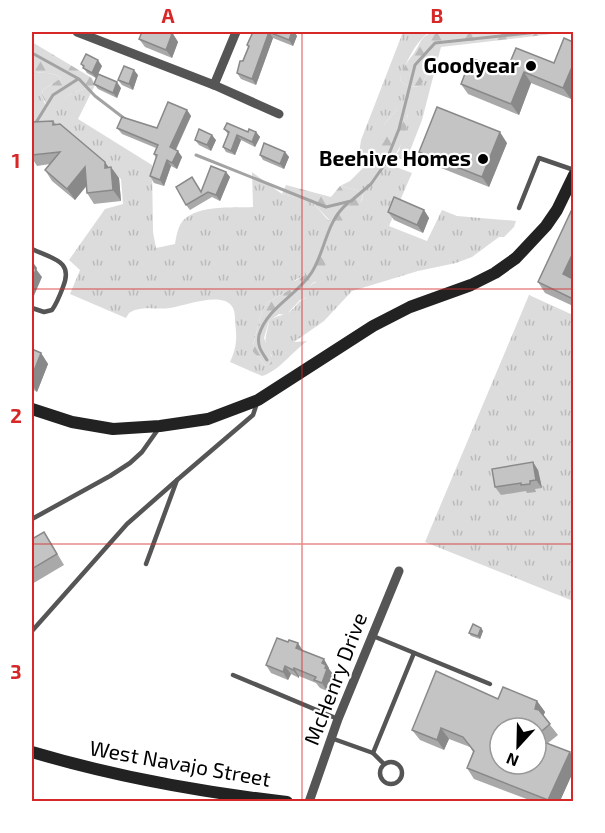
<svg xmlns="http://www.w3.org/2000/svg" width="605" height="833" font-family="'Exo 2',sans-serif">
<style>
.grass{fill:url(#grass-tufts);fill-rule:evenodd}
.forest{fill:url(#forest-firs)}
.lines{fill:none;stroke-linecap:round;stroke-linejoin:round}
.stream{stroke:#a3a3a3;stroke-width:3}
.lane{stroke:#555;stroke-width:4.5}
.street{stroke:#555;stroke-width:9}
.secondary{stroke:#222;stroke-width:12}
.wall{fill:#a9a9a9;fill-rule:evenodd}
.shaded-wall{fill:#898989}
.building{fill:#c4c4c4;stroke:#898989;stroke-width:1.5}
.grid{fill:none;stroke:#d62828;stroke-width:1.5;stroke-opacity:0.55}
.poi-dot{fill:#000;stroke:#fff;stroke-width:2}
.labels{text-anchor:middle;stroke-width:4.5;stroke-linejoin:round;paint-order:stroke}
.poi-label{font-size:21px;font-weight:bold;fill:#000;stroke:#fff;text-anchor:end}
.street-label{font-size:21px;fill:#000;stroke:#fff}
.neatline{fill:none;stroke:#d62828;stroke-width:2}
.grid-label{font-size:20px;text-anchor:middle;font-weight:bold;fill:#d62828}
</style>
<defs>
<pattern id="grass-tufts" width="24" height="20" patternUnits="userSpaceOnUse" patternTransform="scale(1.5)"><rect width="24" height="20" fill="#dcdcdc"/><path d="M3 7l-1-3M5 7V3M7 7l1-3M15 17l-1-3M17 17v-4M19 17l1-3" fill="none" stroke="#bbb"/></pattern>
<pattern id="forest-firs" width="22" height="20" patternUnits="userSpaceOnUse" patternTransform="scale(1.5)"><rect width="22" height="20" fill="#dcdcdc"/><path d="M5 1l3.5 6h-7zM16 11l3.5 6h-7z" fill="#bbb"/></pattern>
</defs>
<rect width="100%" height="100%" fill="#fff"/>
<!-- grass -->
<g class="grass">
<path d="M403 32H420L427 34C415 43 404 66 400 80 405 86 412 88 420 86L437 62 422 120 406 161 394 156 399 151 408 115 397 109 384 125 372 159 389 160 388 164 412 173 389 226 427 241 442 210 457 216 516 221 514 227 504 237H499L472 257 456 263 418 271 352 291 324 321 294 342 307 341C292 352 279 371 262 376L230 362C237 347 237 338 235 322 235 317 235 312 233 308 224 290 185 306 170 308 156 310 141 305 129 313L126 318 70 294 80 270 69 260 105 209 123 204 121 179 63 128 32 132V71C41 74 54 71 61 78L43 90C41 97 44 103 48 108L72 93 95 85 78 119 152 165 153 232 156 248 175 244C176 238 177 231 180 225 191 204 233 208 253 207L252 172 282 194 304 199 315 205 328 220 347 219 362 200 363 195 357 190 340 186 350 181 371 160 363 158 359 154 361 140ZM305 275 316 282 309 286 306 298C297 301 296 308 289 312 284 316 276 315 269 321 267 337 261 340 272 356L266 366 253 352V345L262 311 268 302 291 289 295 280Z"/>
<polygon points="529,295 573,315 573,601 425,542"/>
</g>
<!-- forest -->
<g class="forest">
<path d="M439 32H569L441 47 437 62 420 86C412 88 405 86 400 80 402 67 407 63 414 53 423 40 420 34 439 32Z"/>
<path d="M32 42 92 78 95 85 72 93 48 109 42 95 43 90 61 78C54 71 41 74 32 71Z"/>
<path d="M401 106 407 109C410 122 403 146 394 156L391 155 389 160 372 159 369 155 372 134 384 125 397 109Z"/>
<path d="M286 185 331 197 340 186 357 190 363 195C360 208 349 218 339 226H335L315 205 303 199 282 194Z"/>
<path d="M313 257H321L325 260C328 273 319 279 309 286V294L306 298 300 300 286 315 279 314 269 321 264 338 274 362 270 365 266 366 253 352V345L262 311 268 302 291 289 293 282 305 275C304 265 304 261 313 257Z"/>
</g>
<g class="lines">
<!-- stream -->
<g class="stream">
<polyline points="32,53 79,79 95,96 125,119"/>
<polyline points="32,129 53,95 78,79"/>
<polyline points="196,155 326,207 351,201 371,184 385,164 399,129 415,65 435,43 538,32"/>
<path d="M267 360C261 351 257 346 259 335 267 307 298 295 312 272 326 249 326 221 348 203"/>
</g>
<!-- lane -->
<g class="lane">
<polyline points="519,208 539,158 574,170"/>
<path d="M32 249C52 259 74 260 63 287 60 295 57 303 52 310L44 312 32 308"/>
<polyline points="32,519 110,476 130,463 142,452 159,428"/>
<polyline points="146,564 177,480 253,415 257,403"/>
<polyline points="32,631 127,524 177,480"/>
<polyline points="373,636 490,684"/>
<polyline points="233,675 338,719"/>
<polyline points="331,738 373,753 384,764"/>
<polyline points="373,753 414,653"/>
<circle cx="391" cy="773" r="11"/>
</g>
<!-- street -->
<g class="street">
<polyline points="77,32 214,85 279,114"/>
<polyline points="214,85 236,32"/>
<polyline points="309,802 338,719 399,571"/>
</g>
<!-- secondary -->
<g class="secondary">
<polyline points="32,409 72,422 113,429 160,426 208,419 258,400 373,326 410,307 471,285 495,273 516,258 546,226 557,210 574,175"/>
<path d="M32 752C116 777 200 792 287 802"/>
</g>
</g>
<!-- wall -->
<g class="wall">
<polygon points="253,32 294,32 297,36 293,46 273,38 256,85 241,79 237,73 248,47 247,45"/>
<polygon points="173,34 178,42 172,58 145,47 139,39"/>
<polygon points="573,42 573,92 571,99 531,83 519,115 468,94 461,84 506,72 554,63"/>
<polygon points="81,64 102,66 96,78 87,73"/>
<polygon points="138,75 133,90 122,85 118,80"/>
<polygon points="94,84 121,88 117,98 98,89"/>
<polygon points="187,110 191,116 176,150 182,157 177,169 171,166 164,186 154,183 150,176 156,158 154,154 156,148 122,134 117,128 157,128"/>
<polygon points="53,121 56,124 109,168 119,178 121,201 94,204 87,193 86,186 75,200 52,181 45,170 50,164 37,166 32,158 32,122"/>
<polygon points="224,129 256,132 260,137 255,147 241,140 235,155 226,152 223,147 228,134"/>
<polygon points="195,140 216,140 211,151 199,145"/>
<polygon points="507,143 489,187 426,162 419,152"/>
<polygon points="285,152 289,157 284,169 263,160 260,155"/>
<polygon points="226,172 230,177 220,201 212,197 190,210 186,205 192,177 201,192"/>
<polygon points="573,207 573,306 545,293 538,282"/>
<polygon points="424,210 429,218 423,233 394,220 388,212"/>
<polygon points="32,349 41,353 48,364 37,392 32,389"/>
<polygon points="538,470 542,488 535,489 536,492 527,493 526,491 501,495 495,487"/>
<polygon points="32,539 51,543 64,565 32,584"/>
<polygon points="481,628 483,631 480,639 471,636 469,633"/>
<polygon points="303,651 329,668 329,669 332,673 331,675 333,677 327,691 320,688 316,683 299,676 299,678 291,674 288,680 271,673 266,665"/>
<path d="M498 699 537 701 545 712 543 716 558 735 548 743 573 772 560 801H532L474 779 467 768 473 752 470 747 449 739 444 750 420 740 412 730ZM536 728V764H500Z"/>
</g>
<!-- shaded-wall -->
<g class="shaded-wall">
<polygon points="166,32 174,32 173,34 178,42 172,58 166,50"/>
<polygon points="269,32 273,38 256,85 252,79"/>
<polygon points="292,32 294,32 297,36 293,46 289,40"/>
<polygon points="98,60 102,66 96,78 92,73"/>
<polygon points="572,67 573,70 573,92 571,99 563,88"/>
<polygon points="134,70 138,75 133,90 129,84"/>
<polygon points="524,72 531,83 519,115 511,104"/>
<polygon points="117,82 121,88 117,98 113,93"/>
<polygon points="187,110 191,116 174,153 170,147"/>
<polygon points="256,132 260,137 255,147 252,142"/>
<polygon points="500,132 507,143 489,187 482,177"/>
<polygon points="212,135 216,140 211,151 207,145"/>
<polygon points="237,135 241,140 235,155 231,151"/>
<polygon points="178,151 182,157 177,169 172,163"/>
<polygon points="285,152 289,157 284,169 280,164"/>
<polygon points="167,160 171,166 164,186 160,180"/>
<polygon points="105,162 112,172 111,167 119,178 121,201 113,190 105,168"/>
<polygon points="85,167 93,178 75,200 67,189"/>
<polygon points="226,172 230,177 220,201 216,195"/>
<polygon points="424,210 429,218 423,233 417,225"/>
<polygon points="573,253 573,279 563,274"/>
<polygon points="32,261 37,268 34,274 32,270"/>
<polygon points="36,269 42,277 33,298 32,296 32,281"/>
<polygon points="41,353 48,364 37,392 32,384 32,376"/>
<polygon points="533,462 538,470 542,488 536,480"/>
<polygon points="481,628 483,631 480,639 478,636"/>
<polygon points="298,643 303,651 296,648"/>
<polygon points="324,659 329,668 329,669 332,673 331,675 333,677 327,691 322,683 322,663"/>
<polygon points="285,666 291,674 288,680 283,672"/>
<polygon points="294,668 299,676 299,678 293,670"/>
<polygon points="537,701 545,712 542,719 535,709"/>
<polygon points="441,728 449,739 444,750 437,740"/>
<polygon points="570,752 573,756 573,772 560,801 549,801 548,800"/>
</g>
<!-- building -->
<g class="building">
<polygon points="142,32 166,32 172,34 166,50 139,39"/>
<polygon points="253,32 292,32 289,40 269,32 252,79 237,73 240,61 243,61 249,46 247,45"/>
<polygon points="564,38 573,42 573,68 572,67 563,88 524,72 511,104 461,84 471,58 506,72 516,48 554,63"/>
<polygon points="86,54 98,60 92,73 83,68 84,66 81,64"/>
<polygon points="124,66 134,70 129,84 118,80"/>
<polygon points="98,74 117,82 113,93 94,84"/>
<polygon points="168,102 187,110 170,147 178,151 172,163 167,160 160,180 150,176 157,155 154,154 158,145 117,128 122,117 157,128"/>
<polygon points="437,107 500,132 482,177 419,152"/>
<polygon points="53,121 53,125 60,124 105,162 105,168 111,167 113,190 87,193 85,167 67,189 45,170 60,152 32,155 32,122"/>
<polygon points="227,123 248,132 249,129 256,132 252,142 237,135 231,151 223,147 229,132 224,129"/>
<polygon points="199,129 212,135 207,145 195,140"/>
<polygon points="264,143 285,152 280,164 260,155"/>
<polygon points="211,166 226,172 216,195 208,192 186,205 176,187 192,177 201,192"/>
<polygon points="394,197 424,210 417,225 388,212"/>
<polygon points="573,207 573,253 563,274 573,279 573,299 538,282"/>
<polygon points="32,267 36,269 32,281"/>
<polygon points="32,349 41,353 32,376"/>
<polygon points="533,462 536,480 530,481 530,484 521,485 521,483 495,487 492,469"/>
<polygon points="44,532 57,554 32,569 32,539"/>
<polygon points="473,624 481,628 478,636 469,633"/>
<polygon points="277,638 288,642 289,640 298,643 296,648 324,659 322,663 326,665 325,668 327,669 322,683 314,680 316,677 294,668 293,670 285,666 283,672 266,665"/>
<polygon points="436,671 498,699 503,687 537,701 535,709 539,710 550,724 536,736 536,728 500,728 500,764 536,764 536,739 570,752 548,800 467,768 474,751 463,737 441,728 437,740 412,730"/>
</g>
<!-- grid -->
<path class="grid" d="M302 32V802M32 289H574M32 544H574"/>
<!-- markers -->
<g class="poi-dot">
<circle cx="531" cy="66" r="6"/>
<circle cx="483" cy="159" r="6"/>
</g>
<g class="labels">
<!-- poi labels -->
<g class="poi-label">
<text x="519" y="73">Goodyear</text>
<text x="471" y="166">Beehive Homes</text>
</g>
<!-- street labels -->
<g class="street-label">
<text transform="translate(336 679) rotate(-69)" y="7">McHenry Drive</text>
<text transform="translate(180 764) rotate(10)" y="7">West Navajo Street</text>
</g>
</g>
<!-- border -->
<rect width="605" height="833" fill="none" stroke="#ffffff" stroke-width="66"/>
<!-- north arrow -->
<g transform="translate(518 746) rotate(202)"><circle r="28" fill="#ffffff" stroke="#999999" stroke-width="1.5"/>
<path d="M0-4.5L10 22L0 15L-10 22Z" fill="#000000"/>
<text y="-9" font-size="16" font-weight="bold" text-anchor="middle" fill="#000000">N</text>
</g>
<rect x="33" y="33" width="539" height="767" class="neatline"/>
<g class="grid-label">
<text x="168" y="23">A</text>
<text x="437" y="23">B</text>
<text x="16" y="168">1</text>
<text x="16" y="423">2</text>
<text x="16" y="679">3</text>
</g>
</svg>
